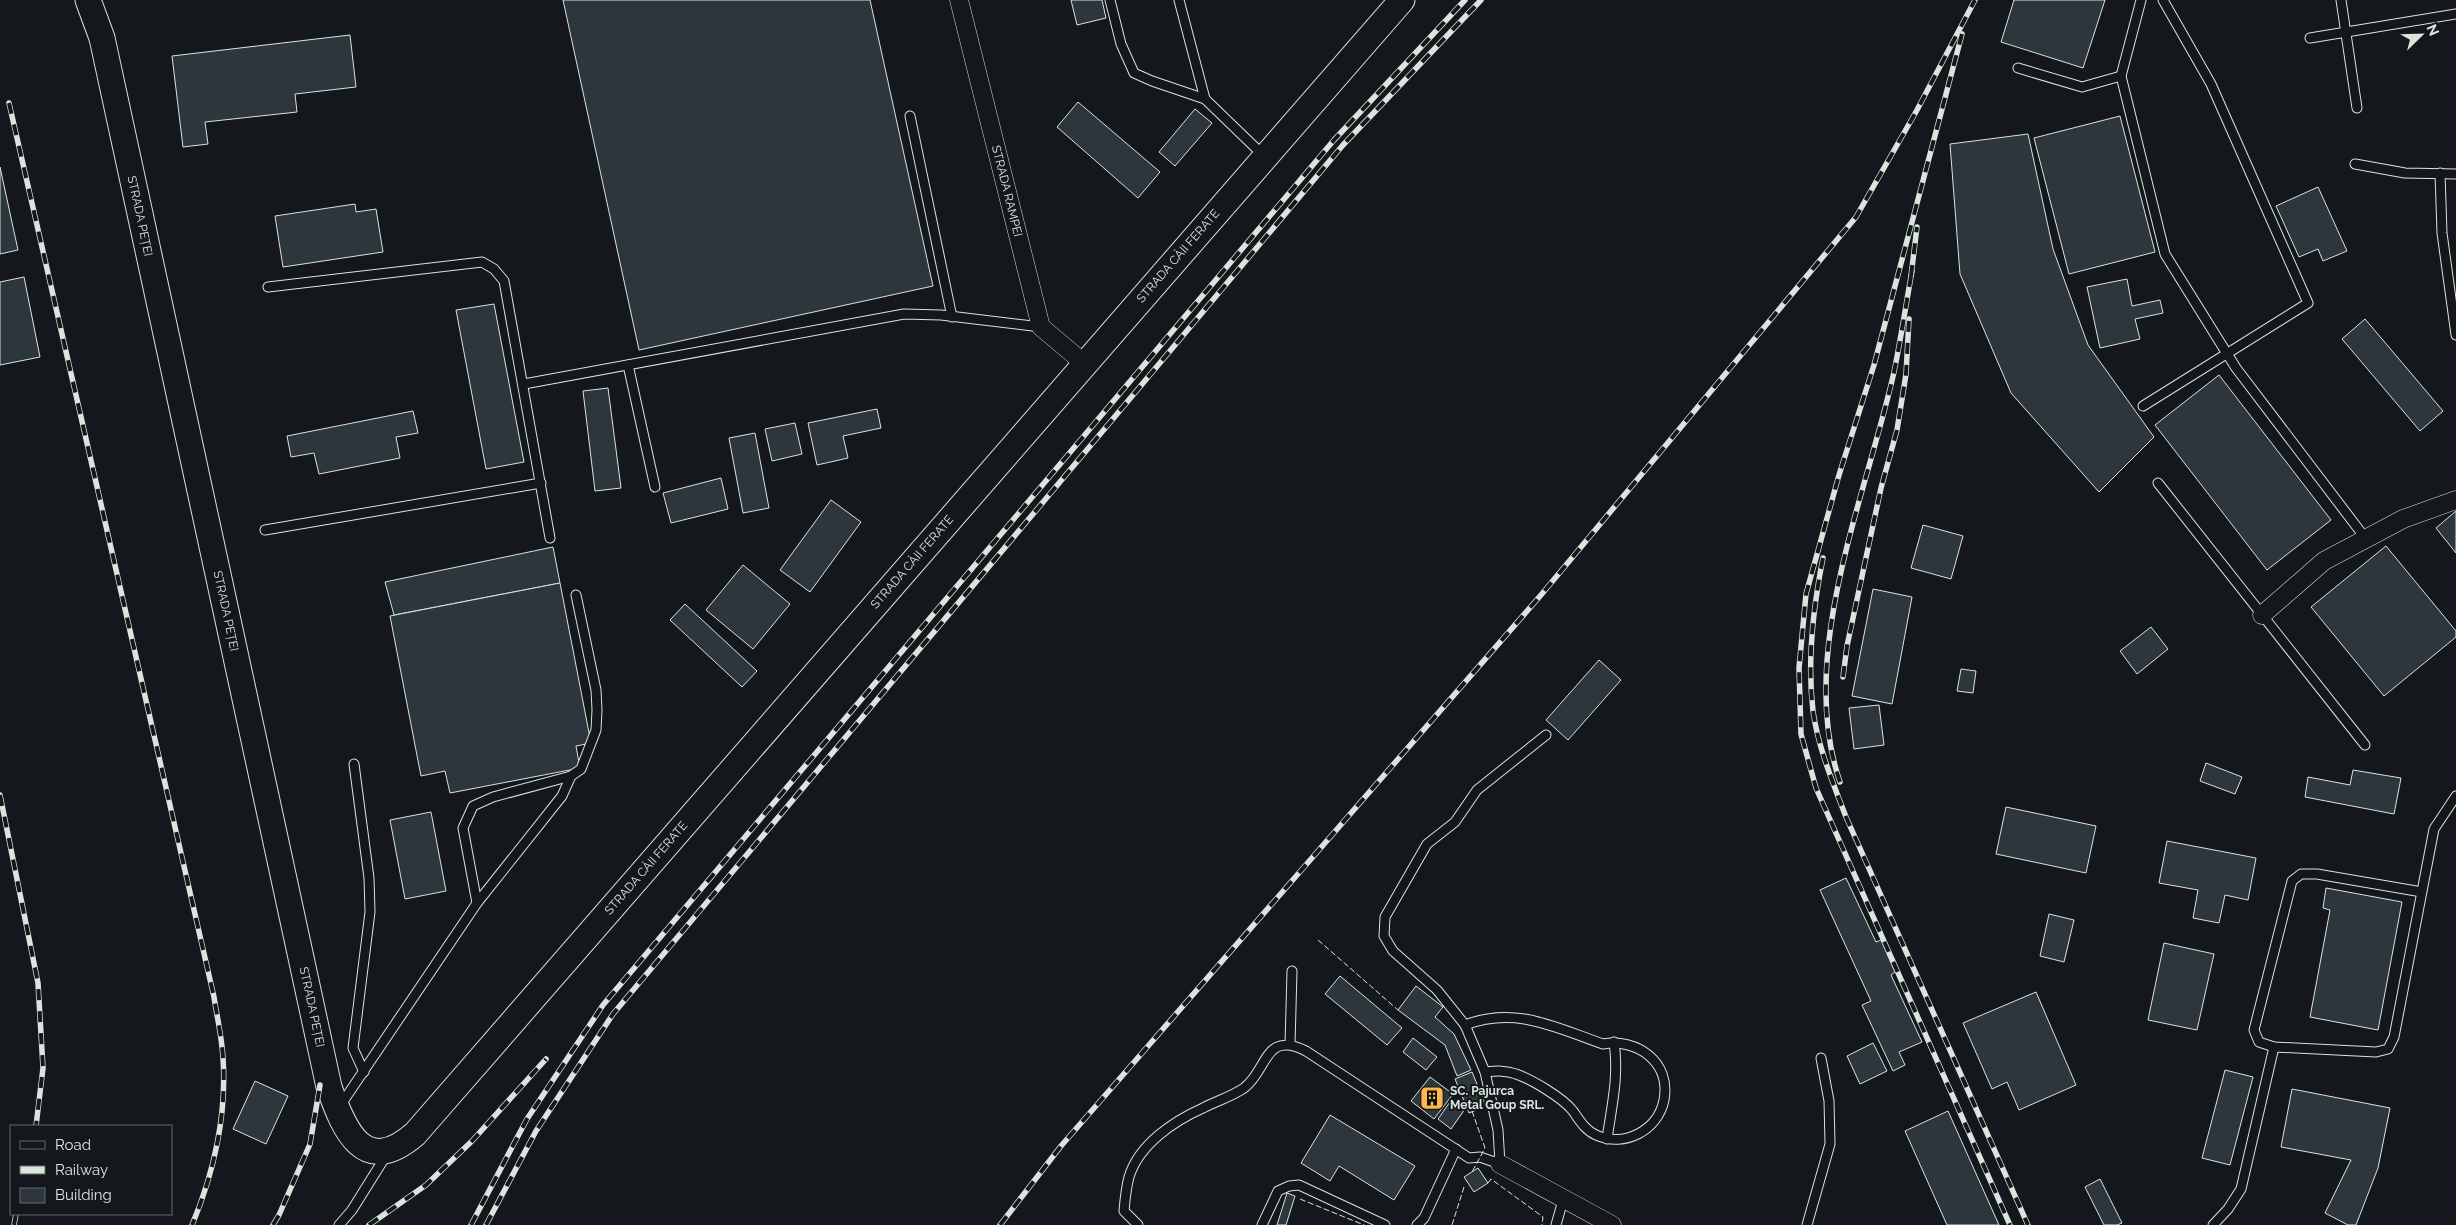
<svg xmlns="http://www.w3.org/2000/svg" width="2456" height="1225" font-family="Raleway,sans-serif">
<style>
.building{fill:#2c363c;stroke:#d8e6dc}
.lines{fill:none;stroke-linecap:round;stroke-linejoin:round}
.lane-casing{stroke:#d8e6dc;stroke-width:11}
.street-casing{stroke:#d8e6dc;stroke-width:19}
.secondary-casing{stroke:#d8e6dc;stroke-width:27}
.lane{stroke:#14181c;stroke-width:9}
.street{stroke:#14181c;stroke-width:18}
.secondary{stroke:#14181c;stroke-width:25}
.rail-casing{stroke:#d8e6dc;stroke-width:5.5}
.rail{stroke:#14181c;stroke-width:4;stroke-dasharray:11;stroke-linecap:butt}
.fence{stroke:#d8e6dc;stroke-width:1;stroke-dasharray:6 2.5;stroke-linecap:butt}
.labels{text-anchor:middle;stroke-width:4;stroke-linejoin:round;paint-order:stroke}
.street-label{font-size:12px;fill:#d8e6dc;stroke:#14181c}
.poi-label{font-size:12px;font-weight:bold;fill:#d8e6dc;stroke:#14181c;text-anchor:start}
</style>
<rect width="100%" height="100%" fill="#14181c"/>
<!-- building -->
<g class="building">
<polygon points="563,0 870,0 933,286 639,350"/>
<polygon points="1071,0 1102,0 1106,18 1077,25"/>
<polygon points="2014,0 2105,0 2083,68 2001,42"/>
<polygon points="350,35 356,87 295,94 297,112 205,122 208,144 183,147 172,56"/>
<polygon points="1078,102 1160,172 1138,198 1057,127"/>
<polygon points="1195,109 1212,123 1175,166 1159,152"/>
<polygon points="2120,116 2155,252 2069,274 2034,138"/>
<polygon points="2028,134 2053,249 2088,345 2154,437 2099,492 2011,393 1960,274 1950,144"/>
<polygon points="0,167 18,250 0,254"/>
<polygon points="2318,187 2347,251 2323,261 2318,249 2299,257 2276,206"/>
<polygon points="355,204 356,212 376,209 383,252 283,267 275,216"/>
<polygon points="24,277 40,357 0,365 0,282"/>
<polygon points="2127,279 2132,306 2160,300 2163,313 2135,319 2140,339 2100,348 2087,287"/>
<polygon points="494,304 524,462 486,469 456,310"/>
<polygon points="2365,319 2443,411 2420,431 2342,339"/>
<polygon points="2219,375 2331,520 2267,570 2155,425"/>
<polygon points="608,388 621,488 595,491 583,391"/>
<polygon points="877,409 881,428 843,436 848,458 817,465 808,423"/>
<polygon points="413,411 418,433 396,437 400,458 319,474 314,453 291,457 287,436"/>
<polygon points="795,423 802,454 772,461 765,429"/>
<polygon points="755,433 769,508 743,513 729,438"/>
<polygon points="721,478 728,509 671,523 663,493"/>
<polygon points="831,500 861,522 810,592 780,570"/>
<polygon points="2456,511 2456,553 2436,528"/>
<polygon points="1923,525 1963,536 1951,579 1911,568"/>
<polygon points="2386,546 2456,631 2456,637 2384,696 2311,607"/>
<polygon points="553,547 560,583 394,615 385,582"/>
<polygon points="743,565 790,604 753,649 706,610"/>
<polygon points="560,583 591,743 576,746 580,768 450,793 445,771 421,776 390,616"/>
<polygon points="1873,589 1912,597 1892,704 1852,696"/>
<polygon points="685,604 757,671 742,687 670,620"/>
<polygon points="2151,627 2168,649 2137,674 2120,651"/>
<polygon points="1599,660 1621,680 1568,740 1546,720"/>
<polygon points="1961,669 1976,671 1973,693 1957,691"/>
<polygon points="1879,705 1884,745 1854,749 1849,708"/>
<polygon points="2206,763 2242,777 2235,794 2200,781"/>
<polygon points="2353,770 2401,778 2394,814 2305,797 2308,777 2350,785"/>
<polygon points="2006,807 2096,826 2086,873 1996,854"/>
<polygon points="431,812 446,891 405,899 390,820"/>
<polygon points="2167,841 2256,858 2248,900 2225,895 2219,923 2193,918 2198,890 2159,883"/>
<polygon points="1846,878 1876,942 1881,940 1895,972 1891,975 1922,1042 1899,1052 1905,1065 1893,1071 1862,1005 1871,1001 1820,890"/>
<polygon points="2326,888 2402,902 2378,1030 2310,1017 2330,910 2323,908"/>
<polygon points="2049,914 2074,920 2064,962 2040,956"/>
<polygon points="2164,943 2214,954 2197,1030 2148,1020"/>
<polygon points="1340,976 1402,1028 1387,1045 1325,994"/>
<polygon points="1416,986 1443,1007 1435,1017 1454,1034 1471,1070 1457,1076 1445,1045 1398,1010"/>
<polygon points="2036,992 2076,1085 2019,1110 2007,1082 1992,1089 1963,1023"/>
<polygon points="1413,1038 1437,1057 1426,1070 1403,1052"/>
<polygon points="1873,1043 1887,1071 1860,1084 1847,1056"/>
<polygon points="2225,1070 2253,1077 2230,1165 2202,1158"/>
<polygon points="1472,1072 1486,1106 1469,1113 1455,1079"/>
<polygon points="1430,1077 1453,1094 1434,1119 1411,1101"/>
<polygon points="255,1081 288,1096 266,1144 233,1129"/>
<polygon points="2292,1089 2390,1108 2378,1168 2356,1225 2348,1225 2325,1213 2351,1160 2281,1147"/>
<polygon points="1452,1099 1465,1109 1451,1129 1438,1119"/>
<polygon points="1948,1111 1999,1225 1947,1225 1905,1131"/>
<polygon points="1330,1115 1415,1166 1394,1200 1339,1166 1330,1181 1301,1163"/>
<polygon points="1478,1168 1488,1183 1474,1192 1464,1177"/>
<polygon points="2100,1179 2122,1223 2117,1225 2104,1225 2085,1187"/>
<polygon points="1287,1193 1295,1196 1286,1225 1277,1225"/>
</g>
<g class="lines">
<!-- lane casing -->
<g class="lane-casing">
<g id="lane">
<polyline points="1110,0 1121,44 1134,73 1152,81 1205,99 1264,156"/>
<polyline points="1179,0 1205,99"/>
<polyline points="2141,0 2121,76 2165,254 2236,368 2366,539"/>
<polyline points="2341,0 2357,108"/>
<polyline points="2310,38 2456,14"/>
<polyline points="2018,68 2082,87 2121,76"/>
<polyline points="910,116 952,317"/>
<polyline points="2355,164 2405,173 2456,174"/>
<polyline points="2440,173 2442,233 2456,335"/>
<polyline points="268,287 482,262 494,269 504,281 550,538"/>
<polyline points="628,365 655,487"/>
<polyline points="524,384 904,314 941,315 1041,327"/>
<polyline points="2143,406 2308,303 2211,84 2163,0"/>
<polyline points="2158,483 2365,745"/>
<polyline points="265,530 541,483"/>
<polyline points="354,764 369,878 370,912 353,1048 364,1072"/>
<polyline points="2422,892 2317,874 2301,874 2292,881 2254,1030 2259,1042 2274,1047 2376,1052 2388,1049 2394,1037 2434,829 2456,796"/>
<polyline points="477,903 463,828 473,806 493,797 571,776"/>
<path d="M1465 1025C1516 1006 1554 1027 1603 1044 1637 1038 1671 1062 1664 1100 1658 1130 1625 1148 1596 1135 1585 1130 1580 1121 1573 1111 1563 1098 1531 1079 1516 1074 1506 1070 1496 1071 1485 1072"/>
<polyline points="1290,1045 1292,971"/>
<polyline points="340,1106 477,903 562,796 571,776 581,769 596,730 597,710 596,690 576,595"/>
<path d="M1607 1139C1612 1104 1619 1077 1614 1042"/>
<polyline points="339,1225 352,1210 387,1154"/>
<path d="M1138 1225 1124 1211C1125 1199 1126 1188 1129 1177 1139 1144 1174 1121 1203 1108 1216 1101 1231 1097 1244 1088 1268 1070 1264 1030 1306 1051L1469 1158 1480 1157 1500 1164 1498 1130 1485 1072 1465 1025 1437 990 1393 951 1384 936 1385 917 1427 844 1455 822 1477 790 1546 735"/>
<polyline points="1262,1225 1278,1191 1289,1186 1299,1185 1385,1225"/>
<polyline points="1417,1225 1424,1218 1456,1149"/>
<polyline points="1556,1225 1563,1200"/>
<polyline points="1807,1225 1830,1144 1829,1101 1821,1058"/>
<polyline points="2213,1225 2228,1209 2241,1189 2274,1047"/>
</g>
</g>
<!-- street casing -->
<g class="street-casing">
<g id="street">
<polyline points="959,0 1041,327 1085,364"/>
<polyline points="2262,615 2324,561 2403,519 2456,500"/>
<polyline points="1500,1164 1612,1225"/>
</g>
</g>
<!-- secondary casing -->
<g class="secondary-casing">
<path id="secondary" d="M88 0 102 38 329 1087C344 1130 364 1178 415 1134L1402 0"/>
</g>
<!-- lane -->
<use href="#lane" class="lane"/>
<!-- street -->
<use href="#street" class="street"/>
<!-- secondary -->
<use href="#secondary" class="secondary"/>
<!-- rail casing -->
<g class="rail-casing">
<g id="rail">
<polyline points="1962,34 1874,365 1839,475 1806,594 1799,668 1801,734 1816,788 2010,1225"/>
<path d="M9 103 214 997C217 1017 222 1038 223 1058 227 1114 214 1173 192 1225"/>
<polyline points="1911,276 1917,227"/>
<path d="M1823 558C1813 608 1807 661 1813 711 1818 747 1833 783 1846 817L2028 1225"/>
<polyline points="1843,677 1847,646 1881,488 1897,430 1906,374 1909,319"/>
<path d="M1840 782C1796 655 1866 497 1894 372 1901 338 1906 304 1912 271"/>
<polyline points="0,795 38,983 43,1068 36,1126"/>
<polyline points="14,1225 16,1214"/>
<polyline points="273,1225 279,1215 310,1144 320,1085"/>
<polyline points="369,1225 426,1185 472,1141 546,1059"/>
<polyline points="471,1225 527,1119 603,1005 1334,140 1465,0"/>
<polyline points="486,1225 536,1131 613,1014 1343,145 1481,0"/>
<polyline points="1000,1225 1061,1146 1541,595 1856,217 1917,110 1975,0"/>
</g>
</g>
<!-- rail -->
<use href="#rail" class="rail"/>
<!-- fence -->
<g class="fence">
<polyline points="1318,940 1398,1010"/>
<polyline points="1472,1111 1485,1148 1472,1172"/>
<polyline points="1488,1183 1491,1179 1543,1217 1542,1225"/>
<polyline points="1300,1199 1364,1225"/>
<polyline points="1452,1225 1464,1187"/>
</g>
</g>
<!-- icons -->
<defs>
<g id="building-square" transform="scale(1.25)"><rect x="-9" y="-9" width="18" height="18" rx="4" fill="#ffb74d" stroke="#14181c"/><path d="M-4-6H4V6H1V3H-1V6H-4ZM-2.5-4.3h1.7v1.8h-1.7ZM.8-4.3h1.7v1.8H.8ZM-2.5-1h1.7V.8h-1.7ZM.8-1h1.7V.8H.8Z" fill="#111"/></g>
</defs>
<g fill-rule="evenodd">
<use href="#building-square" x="1432" y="1098"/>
</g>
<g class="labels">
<!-- street labels -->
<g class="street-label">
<text transform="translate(1007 191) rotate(76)" y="4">STRADA RAMPEI</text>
<text transform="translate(140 216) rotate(78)" y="4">STRADA PEȚEI</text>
<text transform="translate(1178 256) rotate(-49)" y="4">STRADA CĂII FERATE</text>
<text transform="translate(912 562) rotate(-49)" y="4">STRADA CĂII FERATE</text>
<text transform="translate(226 611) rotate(78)" y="4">STRADA PEȚEI</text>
<text transform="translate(646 868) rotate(-49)" y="4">STRADA CĂII FERATE</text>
<text transform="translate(312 1007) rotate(78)" y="4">STRADA PEȚEI</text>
</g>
<!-- poi labels -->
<g class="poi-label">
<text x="1450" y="1095">SC. Pajurca<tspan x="1450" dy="14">Metal Goup SRL.</tspan></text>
</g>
</g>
<!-- legend -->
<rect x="10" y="1125" width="162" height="90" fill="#14181c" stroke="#626a69"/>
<rect x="20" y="1141" width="25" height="8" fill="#14181c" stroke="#626a69"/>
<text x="55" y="1150" font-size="15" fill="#d8e6dc">Road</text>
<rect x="20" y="1166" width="25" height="8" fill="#d8e6dc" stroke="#626a69"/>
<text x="55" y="1175" font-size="15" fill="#d8e6dc">Railway</text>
<rect x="20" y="1188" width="25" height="15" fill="#2c363c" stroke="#626a69"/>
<text x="55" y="1200" font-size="15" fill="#d8e6dc">Building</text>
<!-- north arrow -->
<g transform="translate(2421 35) rotate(67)" stroke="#14181c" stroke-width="4" paint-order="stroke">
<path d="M0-4L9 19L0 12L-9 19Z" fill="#d8e6dc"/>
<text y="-8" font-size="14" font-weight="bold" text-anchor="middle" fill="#d8e6dc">N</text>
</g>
</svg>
